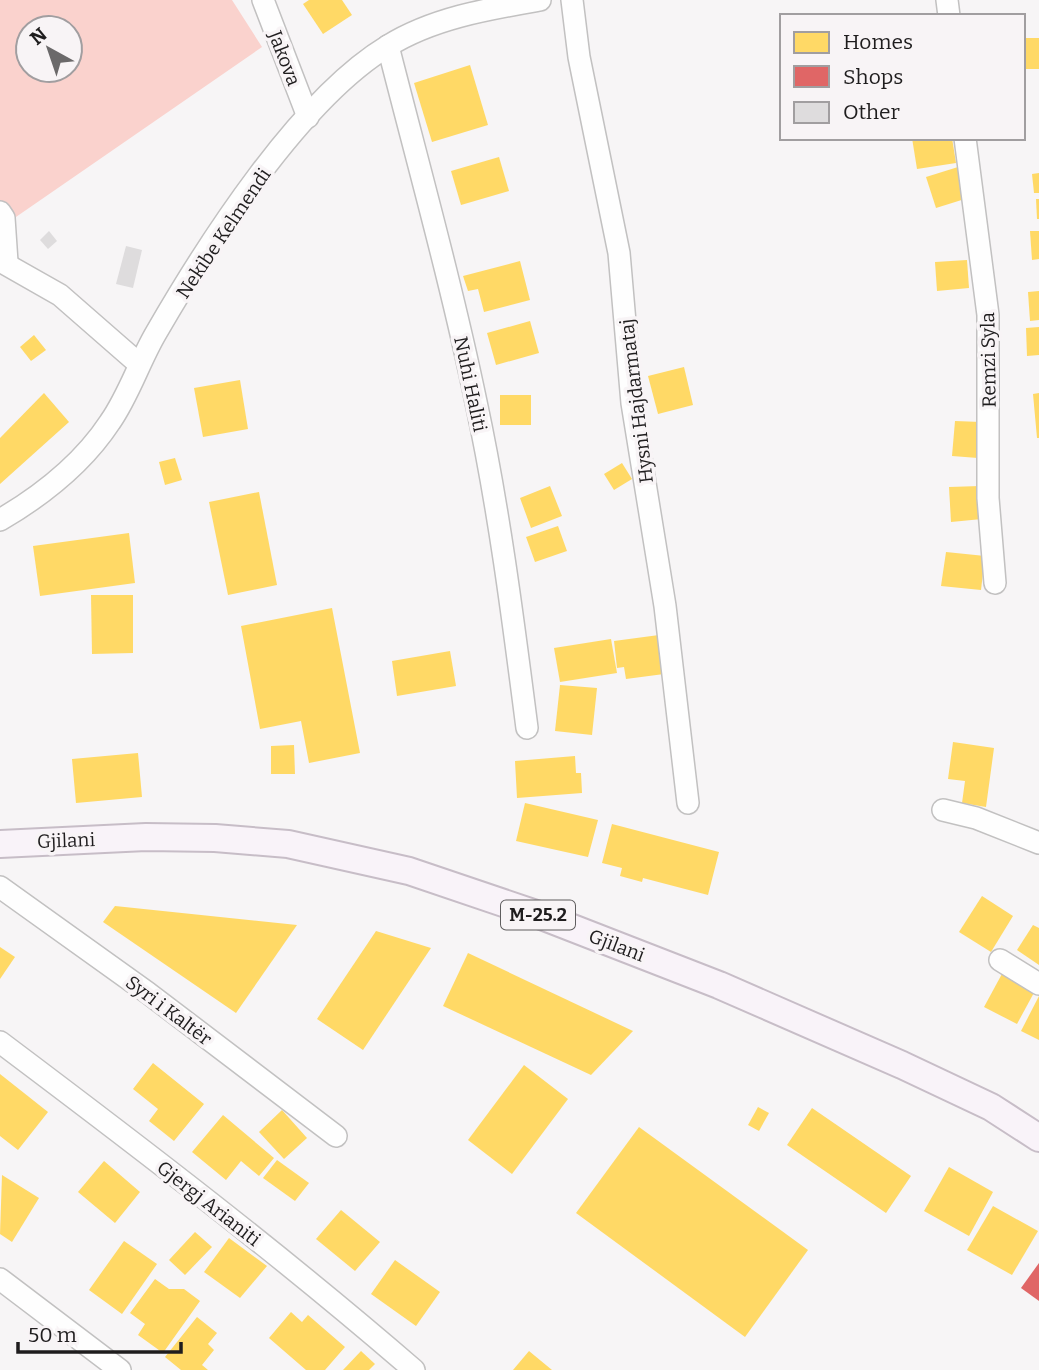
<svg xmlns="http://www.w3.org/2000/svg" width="1039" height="1370" font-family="Bitter,serif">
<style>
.grass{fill:#fad2cd;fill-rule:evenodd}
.homes{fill:#ffd966}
.shops{fill:#e06666}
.building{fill:#dedcdd}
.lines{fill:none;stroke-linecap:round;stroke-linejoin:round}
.minor-casing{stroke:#c2c1c1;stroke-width:24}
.major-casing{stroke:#c7bdc7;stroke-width:30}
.minor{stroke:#fefefe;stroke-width:21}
.major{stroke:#f9f3f9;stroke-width:26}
.labels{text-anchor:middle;stroke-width:7;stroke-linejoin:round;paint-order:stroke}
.shield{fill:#f8f4f6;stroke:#605e5f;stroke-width:2}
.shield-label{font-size:18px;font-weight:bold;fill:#1f1d1e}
.street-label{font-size:19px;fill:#1f1d1e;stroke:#f8f4f6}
</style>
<rect width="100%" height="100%" fill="#f7f5f6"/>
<!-- grass -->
<path class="grass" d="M0 0H232L262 47 0 228ZM28 28H70V70H28Z"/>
<!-- homes -->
<g class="homes">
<polygon points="309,0 342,0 352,15 323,34 303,4"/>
<rect x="1023" y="38" width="16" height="31"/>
<polygon points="470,65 488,125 432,142 414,83"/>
<polygon points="912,138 952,138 956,163 917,169"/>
<polygon points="499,157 509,191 461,205 451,171"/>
<polygon points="958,167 968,198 936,208 926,177"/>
<polygon points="1039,173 1039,193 1034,193 1032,174"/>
<polygon points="1036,199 1039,199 1039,219 1037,219"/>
<polygon points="1030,231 1039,231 1039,259 1032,260"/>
<polygon points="967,260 969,288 937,291 935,262"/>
<polygon points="520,261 530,300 484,312 478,289 468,291 463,276"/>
<polygon points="1039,291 1039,320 1030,321 1028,292"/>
<polygon points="530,321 539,353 496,365 487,333"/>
<polygon points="1039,327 1039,355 1027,356 1026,328"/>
<polygon points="34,335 46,350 31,361 20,347"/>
<polygon points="684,367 693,405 658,414 648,376"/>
<polygon points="240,380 248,429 203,437 194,388"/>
<polygon points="44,393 69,422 0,484 0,438"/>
<polygon points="1039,393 1039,438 1037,438 1033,394"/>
<rect x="500" y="395" width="31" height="30"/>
<polygon points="955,421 981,422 978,458 952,456"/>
<polygon points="175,458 182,480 165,485 159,462"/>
<polygon points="622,463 632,479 614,490 604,474"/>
<polygon points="550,486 562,516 531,528 520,498"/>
<polygon points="980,486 982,519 951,522 949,487"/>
<polygon points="259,492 277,585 228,595 209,502"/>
<polygon points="558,526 567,551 535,562 526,537"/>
<polygon points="129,533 135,583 40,596 33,546"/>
<polygon points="946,552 985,556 981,590 941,586"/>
<polygon points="91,595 133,595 133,653 92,654"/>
<polygon points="332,608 360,753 309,763 301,721 260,729 241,626"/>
<polygon points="659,635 664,674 626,679 624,667 617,668 614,641"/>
<polygon points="611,639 617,673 560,682 554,648"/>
<polygon points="450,651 456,686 397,696 392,661"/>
<polygon points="560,685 597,688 592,735 555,731"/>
<polygon points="953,742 994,748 986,807 962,803 965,781 948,779"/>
<polygon points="294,745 295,774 271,774 271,746"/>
<polygon points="138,753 142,797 76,803 72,759"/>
<polygon points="575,756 576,773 581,773 582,793 517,798 515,761"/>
<polygon points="525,803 598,820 588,857 516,841"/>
<polygon points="612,824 719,852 708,895 643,878 642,882 620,876 622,868 602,863"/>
<polygon points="982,896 1013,916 991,952 959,932"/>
<polygon points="115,906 297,925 236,1013 103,922"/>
<polygon points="1033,925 1039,928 1039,965 1017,950"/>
<polygon points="376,931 431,948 363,1050 317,1019"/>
<polygon points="0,947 15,957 0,979"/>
<polygon points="468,953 633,1031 591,1075 443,1006"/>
<polygon points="1003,972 1036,989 1017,1024 984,1007"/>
<polygon points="1039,996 1039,1040 1021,1031"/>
<polygon points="153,1063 204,1104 174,1141 149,1121 158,1109 133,1089"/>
<polygon points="524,1065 568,1099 512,1174 468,1140"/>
<polygon points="0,1074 48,1112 18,1150 0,1136"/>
<polygon points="758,1107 769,1113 759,1131 748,1125"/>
<polygon points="812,1108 911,1176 886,1213 787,1145"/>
<polygon points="282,1110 307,1138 284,1159 259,1132"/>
<polygon points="223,1115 274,1158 259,1176 241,1161 226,1180 192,1152"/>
<polygon points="639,1127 808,1250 745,1337 576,1213"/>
<polygon points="277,1160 309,1183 295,1201 263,1178"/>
<polygon points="104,1161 140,1192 115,1223 78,1192"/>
<polygon points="949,1167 993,1192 969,1236 924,1211"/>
<polygon points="2,1175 39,1198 12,1242 0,1234"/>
<polygon points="993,1206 1038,1231 1012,1275 967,1250"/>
<polygon points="341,1210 380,1242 355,1271 316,1239"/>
<polygon points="195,1232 212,1247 185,1275 169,1260"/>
<polygon points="229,1238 267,1266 240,1298 204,1272"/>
<polygon points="124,1241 157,1264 122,1314 89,1290"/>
<polygon points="395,1260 440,1292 416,1326 371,1294"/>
<polygon points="155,1279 169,1289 184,1289 200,1301 163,1353 138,1335 145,1324 130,1313"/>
<polygon points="291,1312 302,1322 308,1315 345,1347 325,1370 306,1370 269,1338"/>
<polygon points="197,1317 217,1333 208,1344 214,1350 202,1365 208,1370 181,1370 165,1357"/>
<polygon points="361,1351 375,1364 369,1370 343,1370"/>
<polygon points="529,1351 552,1370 513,1370"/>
</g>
<!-- shops -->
<polygon class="shops" points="1039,1263 1039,1301 1021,1288"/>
<!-- building -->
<g class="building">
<polygon points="49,231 57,241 48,249 40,240"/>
<polygon points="126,246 142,250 133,288 116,284"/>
</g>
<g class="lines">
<!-- minor casing -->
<g class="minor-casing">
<g id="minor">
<polyline points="263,0 308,117"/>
<polyline points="572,0 579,57 619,253 632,403 665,606 688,803"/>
<polyline points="947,0 949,16"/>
<path d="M388 46C418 164 451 282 476 402 499 509 513 619 527 728"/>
<polyline points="965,138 988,315 988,498 995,583"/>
<polyline points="0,212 4,218 7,262"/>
<polyline points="0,261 60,295 139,364"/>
<path d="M0 520C41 496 83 463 110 422 129 395 139 362 156 333 208 243 300 99 388 46 433 18 488 9 540 0"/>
<polyline points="943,810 976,818 1039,843"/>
<polyline points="0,887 148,993 336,1136"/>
<polyline points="1000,960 1039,984"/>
<path d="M0 1042C141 1148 281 1255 414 1370"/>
<polyline points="0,1279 120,1370"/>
</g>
</g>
<!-- major casing -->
<g class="major-casing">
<polyline id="major" points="0,844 146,837 215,838 288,844 409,871 539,915 719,985 902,1065 991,1107 1039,1138"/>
</g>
<!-- minor -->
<use href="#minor" class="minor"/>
<!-- major -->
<use href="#major" class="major"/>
</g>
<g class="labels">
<!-- shield labels -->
<rect class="shield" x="501" y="900.5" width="74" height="29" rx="5"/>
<g class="shield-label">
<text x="538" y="921">M-25.2</text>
</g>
<!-- street labels -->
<g class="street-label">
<text transform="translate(285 58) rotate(69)" y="7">Jakova</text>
<text transform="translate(223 233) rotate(-56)" y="7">Nekibe Kelmendi</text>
<text transform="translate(988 360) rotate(-91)" y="7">Remzi Syla</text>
<text transform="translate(471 384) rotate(78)" y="7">Nuhi Haliti</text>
<text transform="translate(636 401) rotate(-97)" y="7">Hysni Hajdarmataj</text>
<text transform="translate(66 840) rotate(-2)" y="7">Gjilani</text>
<text transform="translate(617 945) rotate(21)" y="7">Gjilani</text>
<text transform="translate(169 1010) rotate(37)" y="7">Syri i Kaltër</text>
<text transform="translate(209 1203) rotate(38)" y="7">Gjergj Arianiti</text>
</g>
</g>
<!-- legend -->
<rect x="780" y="14" width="245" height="126" fill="#f8f4f6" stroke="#a19ea0" stroke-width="2"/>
<rect x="794" y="32" width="35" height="21" fill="#ffd966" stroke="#a19ea0" stroke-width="2"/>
<text x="843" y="49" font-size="21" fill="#1f1d1e">Homes</text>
<rect x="794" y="66" width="35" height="21" fill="#e06666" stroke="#a19ea0" stroke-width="2"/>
<text x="843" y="84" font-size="21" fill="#1f1d1e">Shops</text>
<rect x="794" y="102" width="35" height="21" fill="#dedcdd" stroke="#a19ea0" stroke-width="2"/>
<text x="843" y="119" font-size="21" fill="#1f1d1e">Other</text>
<!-- north arrow -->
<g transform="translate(49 49) rotate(320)"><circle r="33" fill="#f8f4f6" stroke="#a19ea0" stroke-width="2"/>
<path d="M0-5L12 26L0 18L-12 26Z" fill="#6b696a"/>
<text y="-10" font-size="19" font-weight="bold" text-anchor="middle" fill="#1f1d1e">N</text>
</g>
<!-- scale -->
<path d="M18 1342v10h163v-10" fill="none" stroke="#1f1d1e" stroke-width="3.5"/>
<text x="28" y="1342" font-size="21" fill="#1f1d1e" stroke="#f8f4f6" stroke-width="5" paint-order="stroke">50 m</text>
</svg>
